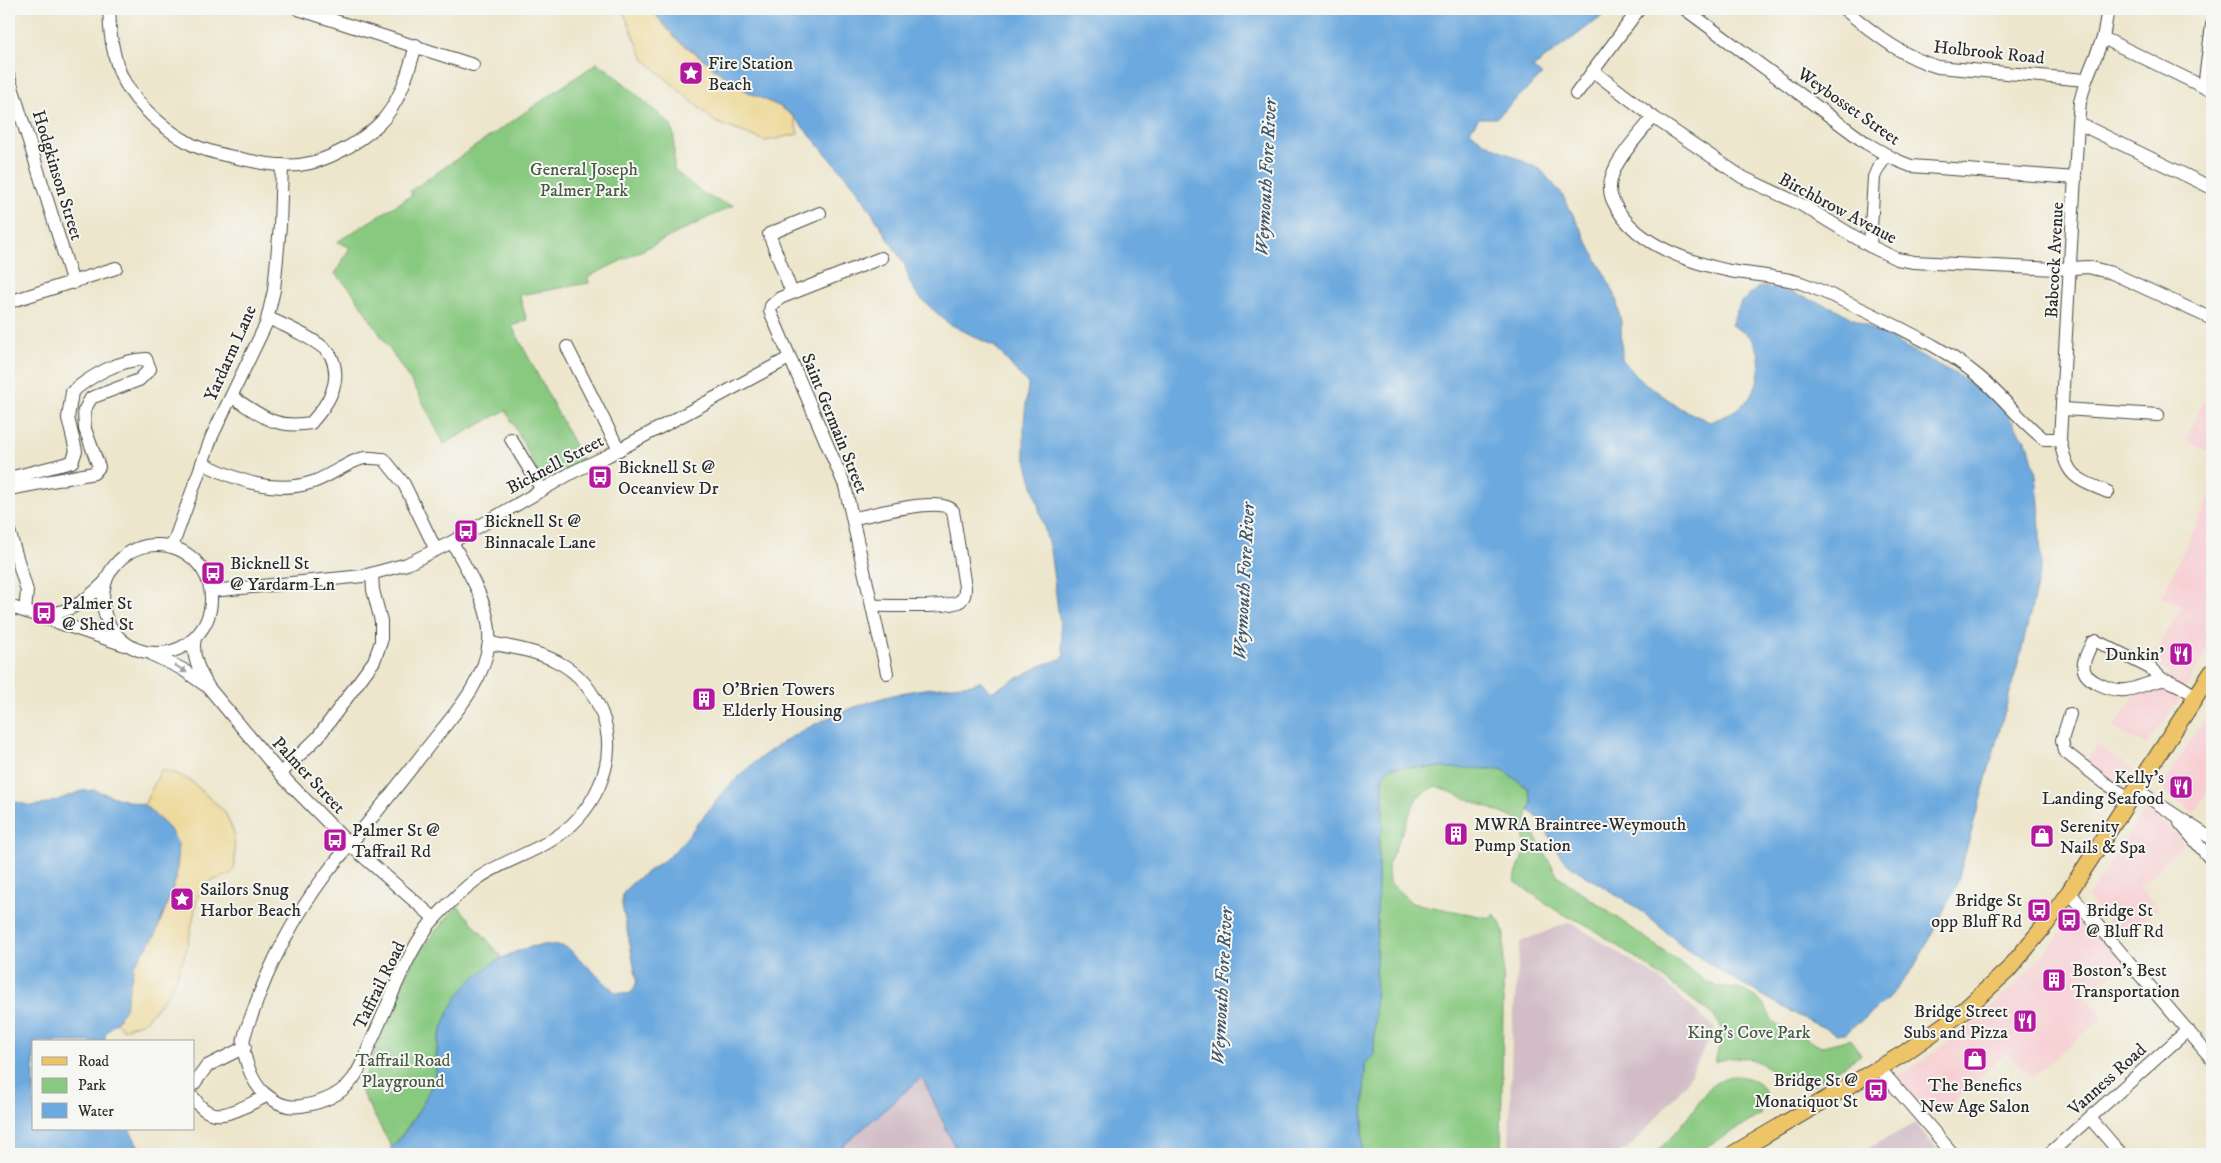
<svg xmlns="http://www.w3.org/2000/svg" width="2221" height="1163" font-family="'IM FELL DW Pica',serif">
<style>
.built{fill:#f7cfd3}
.industrial{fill:#d2bdc7}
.green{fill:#88c980;stroke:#5a7a56}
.sand{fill:#eeda9e;stroke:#8c8264}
.water{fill:#6ca9de;stroke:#4c6a84}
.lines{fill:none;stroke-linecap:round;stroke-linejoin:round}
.minor-casing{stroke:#484743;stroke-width:14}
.major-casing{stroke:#484743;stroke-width:18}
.minor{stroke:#fff;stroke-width:12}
.major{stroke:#eec469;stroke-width:16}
.oneway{fill:#a0a0a0}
.labels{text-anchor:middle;stroke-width:4;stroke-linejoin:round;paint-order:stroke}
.street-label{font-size:18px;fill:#2b2b2b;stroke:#f6f6f2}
.poi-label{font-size:18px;fill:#2b2b2b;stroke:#f6f6f2;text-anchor:start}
.park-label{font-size:18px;fill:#475a44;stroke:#f6f6f2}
.water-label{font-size:19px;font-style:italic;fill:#42576a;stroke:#f6f6f2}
</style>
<rect width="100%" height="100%" fill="#f6f6f2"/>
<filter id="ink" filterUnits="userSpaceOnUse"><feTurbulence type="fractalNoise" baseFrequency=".02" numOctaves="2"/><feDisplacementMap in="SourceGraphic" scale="10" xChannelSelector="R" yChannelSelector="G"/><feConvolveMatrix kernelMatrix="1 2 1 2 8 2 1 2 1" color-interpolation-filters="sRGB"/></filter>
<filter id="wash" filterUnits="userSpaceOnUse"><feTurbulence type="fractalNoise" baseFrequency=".0096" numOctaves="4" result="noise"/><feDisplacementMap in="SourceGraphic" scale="20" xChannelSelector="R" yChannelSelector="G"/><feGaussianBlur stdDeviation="1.12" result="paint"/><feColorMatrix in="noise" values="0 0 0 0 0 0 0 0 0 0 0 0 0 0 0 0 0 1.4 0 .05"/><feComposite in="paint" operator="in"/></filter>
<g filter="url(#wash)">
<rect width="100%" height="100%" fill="#ede6cc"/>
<!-- built -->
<g class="built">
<polygon points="2212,383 2212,453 2185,440"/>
<polygon points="2212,492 2212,641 2182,695 2147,746 2113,728 2136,693 2163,685 2170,674 2151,658 2182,606 2161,598"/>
<polygon points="2212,706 2212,786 2193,813 2166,793 2162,786"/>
<polygon points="2097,745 2133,769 2120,787 2085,763"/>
<polygon points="2147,813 2157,817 2184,843 2139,887 2157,908 2122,938 2087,898 2139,818"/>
<polygon points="2074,916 2086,920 2123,963 2085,996 2103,1017 2033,1077 2005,1053 1995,1064 1933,1119 1896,1077 1929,1056 1978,1020 2020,980 2046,952"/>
</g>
<!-- industrial -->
<g class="industrial">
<polygon points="1570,922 1660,979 1715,1028 1685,1085 1633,1144 1619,1154 1512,1154 1509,1147 1512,1032 1520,942"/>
<polygon points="922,1077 958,1154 834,1154"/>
<polygon points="1915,1123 1941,1154 1858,1154"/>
</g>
<!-- green -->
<g class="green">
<path d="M597 63 610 71 671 125 674 136V169C692 186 710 202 734 205L588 277 589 283 519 295 527 320 512 326 583 461 546 480 540 476 506 410 444 444 417 391 351 290 335 274 350 247 337 242 412 195 410 191Z"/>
<path d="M1391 767 1502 769 1529 789 1532 803 1527 815 1534 834 1557 875 1706 981 1719 988H1739L1755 997 1765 1006 1773 1022 1780 1027 1802 1035 1815 1044 1823 1046 1850 1039 1861 1055 1806 1089 1802 1084 1788 1081 1782 1084C1764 1059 1746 1052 1715 1062L1723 1030 1714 1016 1636 958 1583 923 1560 913 1514 881C1522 856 1532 843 1516 819L1436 786 1417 797 1388 865 1389 882 1412 903 1490 918 1494 914 1501 924 1504 936 1501 1154H1362L1365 1064 1374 1054 1379 835 1383 831V776Z"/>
<path d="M458 906 502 957C473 980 448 1003 438 1041 435 1053 437 1067 434 1079 427 1104 407 1127 392 1148L359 1088C379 1049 389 1006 410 967 423 944 440 925 458 906Z"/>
<path d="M1732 1076C1747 1076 1758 1080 1766 1093L1759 1108 1762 1114 1694 1154H1654C1666 1143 1678 1130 1688 1117 1701 1100 1709 1080 1732 1076Z"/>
</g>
<!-- sand -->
<g class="sand">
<polygon points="622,9 651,9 677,40 750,93 781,107 794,117 798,134 766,141 715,122 644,59"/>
<polygon points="161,770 177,774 192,782 225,812 234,833 235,862 234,870 229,875 211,881 203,888 198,896 187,948 175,981 168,994 144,1022 123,1029 116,1023 125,1008 134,965 155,936 176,879 178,863 169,828 144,805"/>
</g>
<!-- water -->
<g class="water">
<path d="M651 9H1612L1532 68 1542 75 1496 118H1479L1470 131 1482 141 1541 170 1562 194 1615 294 1621 322 1622 359 1638 378 1680 408 1710 422C1723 417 1741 409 1750 397 1761 381 1764 353 1751 338 1746 333 1737 329 1731 325L1740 304 1758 287 1777 288 1834 308 1959 376 2005 411 2029 446 2036 475 2039 504 2041 567 2021 653 1956 887 1913 969 1888 999 1846 1033 1837 1034 1797 1015 1725 974 1684 947 1640 910 1575 869 1561 857 1541 821 1529 810 1532 803 1529 789 1502 769 1391 767 1383 776V831L1379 835 1374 1055 1365 1064 1362 1154H958L922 1077 834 1154H385C405 1136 423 1107 433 1081 438 1068 435 1053 439 1040 442 1027 448 1012 455 1001 474 968 530 934 568 948L615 992 629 994 634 989 637 980 622 905C622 902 622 897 623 894 629 881 661 864 673 853 696 828 715 799 740 775 780 737 843 707 897 694 921 688 947 687 972 684L980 681 991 692 1042 665 1061 659 1064 655 1050 550 1024 452V422L1028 384 995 347 948 323 919 297 910 283 905 265 856 188 794 117 781 107 750 93 728 80 699 55 677 40Z"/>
<polygon points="95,790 117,798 144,805 169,828 178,844 176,879 155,936 134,965 125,1008 116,1023 110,1028 105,1035 105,1042 34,1042 34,1129 129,1129 143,1154 9,1154 9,800 31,806 46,804 82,791"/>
</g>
</g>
<g filter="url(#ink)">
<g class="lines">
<!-- minor casing -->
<g class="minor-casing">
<g id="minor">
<path d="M110 9C108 28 114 62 123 79 137 106 165 130 191 144 206 152 226 155 242 159 260 163 280 167 299 165 327 162 359 143 379 124 399 105 409 71 416 45"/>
<polyline points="298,9 473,65"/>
<polyline points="1685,9 1866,143 1896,160 1911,166 2076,178"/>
<path d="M1844 9C1874 33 1900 56 1938 67L2086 80"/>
<path d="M2108 9 2103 38 2086 80 2080 102 2078 123 2060 439C2067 477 2074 478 2108 492"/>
<polyline points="2103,38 2212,91"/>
<polyline points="1593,71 1653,117 1742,177 1802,205 1870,246 1897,259 1914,262 2056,269 2088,267 2112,273 2212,319"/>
<polyline points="9,77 73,283"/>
<polyline points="2204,87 2212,25"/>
<polyline points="1576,94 1639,9"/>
<path d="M1653 117C1637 139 1599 173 1613 201 1632 243 1688 262 1730 271 1754 275 1777 276 1801 283 1829 293 1857 307 1884 320 1918 337 1949 352 1978 376 2002 395 2020 421 2044 439H2060"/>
<polyline points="2078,123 2212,188"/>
<polyline points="1870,246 1874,177 1878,168 1887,155"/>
<polyline points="881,258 780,298 771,306 770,311 845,486 887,673"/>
<polyline points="792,293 769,234 820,213"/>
<polyline points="9,302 116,268"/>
<polyline points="567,347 619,450"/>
<path d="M232 397C263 416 273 429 311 423 328 404 343 382 331 356 324 343 282 324 268 318"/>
<polyline points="2063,409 2158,415"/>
<polyline points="511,439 542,490"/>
<path d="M202 463C237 480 273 495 313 482 327 478 352 459 365 458 371 457 378 459 384 459L404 484 436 550"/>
<path d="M9 478 72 462 76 451 68 418 72 392C92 375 119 360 146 359L150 369 139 380 91 398 84 411 85 429 99 467 94 473 9 489"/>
<path d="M854 518C872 515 942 495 953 511L965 587C965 593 965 597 960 601 948 609 889 605 872 606"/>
<polyline points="9,531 27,591 25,611"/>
<path d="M452 542C468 572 492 607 489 642 484 684 453 715 428 747 403 779 378 811 352 842 343 853 334 863 326 874 296 914 269 964 253 1012 250 1020 246 1029 244 1038 241 1053 252 1083 264 1093 270 1098 280 1105 288 1106 291 1107 298 1106 301 1106 322 1103 340 1096 353 1079 361 1068 366 1054 371 1042 388 1006 410 943 437 916 449 903 463 889 477 879 499 863 527 855 550 841 592 816 621 763 602 714 582 660 540 652 489 643"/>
<circle cx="157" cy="599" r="54"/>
<polyline points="172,547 212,436 266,324 274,290 280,226 282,165"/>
<polyline points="211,591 363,576 407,564 452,542 573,472 607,456 789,358"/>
<polyline points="9,606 125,645"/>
<path d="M40 613C67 617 89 598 106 581"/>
<path d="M195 638C191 656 200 673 209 688L284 778 350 845 434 918"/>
<polyline points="153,655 182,669 205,685"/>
<path d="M2163 680 2150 668 2096 641 2092 643C2083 662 2076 673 2099 684 2107 688 2115 691 2125 690 2138 689 2150 681 2163 680 2174 680 2188 692 2198 697"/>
<polyline points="2070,714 2062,740 2064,751 2105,783 2131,799"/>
<polyline points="281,773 318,737 374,661 381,642 381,621 373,590 372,574"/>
<polyline points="2137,790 2212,839"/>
<polyline points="2180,823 2212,861"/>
<polyline points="2069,892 2212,1059"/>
<polyline points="1879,1068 1953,1154"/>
<polyline points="194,1084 207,1066 245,1047"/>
<path d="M194 1098C213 1130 241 1107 267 1096"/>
<polyline points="2090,1118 2121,1154"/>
<polyline points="2049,1154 2188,1030"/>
</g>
</g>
<!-- major casing -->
<g class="major-casing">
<polyline id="major" points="1733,1154 1903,1054 1961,1013 2008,970 2046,924 2069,892 2212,672"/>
</g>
<!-- minor -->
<use href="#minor" class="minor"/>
<!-- major -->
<use href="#major" class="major"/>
</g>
<!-- one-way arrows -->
<defs><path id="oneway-solid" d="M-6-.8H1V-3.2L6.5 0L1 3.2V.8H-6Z" transform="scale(1.25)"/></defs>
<use class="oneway" href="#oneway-solid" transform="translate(181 669) rotate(32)"/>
</g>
<!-- icons -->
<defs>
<g id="sight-square" transform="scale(1.25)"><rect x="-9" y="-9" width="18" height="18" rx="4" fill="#b5179e" stroke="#f6f6f2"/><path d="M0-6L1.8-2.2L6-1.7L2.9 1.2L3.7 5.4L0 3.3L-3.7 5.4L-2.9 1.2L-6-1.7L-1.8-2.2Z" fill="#fff"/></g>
<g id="bus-square" transform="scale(1.25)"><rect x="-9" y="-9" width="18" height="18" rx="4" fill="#b5179e" stroke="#f6f6f2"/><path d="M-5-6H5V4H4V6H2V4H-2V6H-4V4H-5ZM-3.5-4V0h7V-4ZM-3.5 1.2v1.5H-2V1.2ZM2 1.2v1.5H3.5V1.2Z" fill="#fff"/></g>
<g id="restaurant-square" transform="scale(1.25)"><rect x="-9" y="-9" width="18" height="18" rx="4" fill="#b5179e" stroke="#f6f6f2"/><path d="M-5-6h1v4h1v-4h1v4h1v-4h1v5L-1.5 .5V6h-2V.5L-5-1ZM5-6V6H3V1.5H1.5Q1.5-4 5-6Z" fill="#fff"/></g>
<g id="building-square" transform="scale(1.25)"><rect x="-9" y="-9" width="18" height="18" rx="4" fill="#b5179e" stroke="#f6f6f2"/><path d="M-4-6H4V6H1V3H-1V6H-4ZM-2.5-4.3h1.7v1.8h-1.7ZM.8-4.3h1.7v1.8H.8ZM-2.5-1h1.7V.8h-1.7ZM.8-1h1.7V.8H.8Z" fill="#fff"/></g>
<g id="shop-square" transform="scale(1.25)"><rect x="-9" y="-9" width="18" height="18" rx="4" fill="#b5179e" stroke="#f6f6f2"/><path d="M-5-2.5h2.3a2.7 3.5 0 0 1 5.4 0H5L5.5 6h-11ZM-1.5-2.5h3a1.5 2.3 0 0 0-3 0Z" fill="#fff"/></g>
</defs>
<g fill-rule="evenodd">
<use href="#sight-square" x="691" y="73"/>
<use href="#bus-square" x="600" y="477"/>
<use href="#bus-square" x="466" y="531"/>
<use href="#bus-square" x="213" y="573"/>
<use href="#bus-square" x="44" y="613"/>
<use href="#restaurant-square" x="2181" y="654"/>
<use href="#building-square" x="704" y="699"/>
<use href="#restaurant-square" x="2181" y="787"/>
<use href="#building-square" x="1456" y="834"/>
<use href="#shop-square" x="2042" y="836"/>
<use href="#bus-square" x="335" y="840"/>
<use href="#sight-square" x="182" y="899"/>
<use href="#bus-square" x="2039" y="910"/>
<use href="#bus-square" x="2069" y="920"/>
<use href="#building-square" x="2054" y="980"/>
<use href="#restaurant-square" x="2025" y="1021"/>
<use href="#shop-square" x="1975" y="1059"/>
<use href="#bus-square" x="1876" y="1090"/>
</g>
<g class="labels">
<!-- street labels -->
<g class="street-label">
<text transform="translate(1989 52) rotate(6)" y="6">Holbrook Road</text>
<text transform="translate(1849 106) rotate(35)" y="6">Weybosset Street</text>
<text transform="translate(58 175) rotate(73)" y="6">Hodgkinson Street</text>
<text transform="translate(1838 208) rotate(28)" y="6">Birchbrow Avenue</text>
<text transform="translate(2054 260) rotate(-87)" y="6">Babcock Avenue</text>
<text transform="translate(230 353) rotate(-66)" y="6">Yardarm Lane</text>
<text transform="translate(835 423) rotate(68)" y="6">Saint Germain Street</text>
<text transform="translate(555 464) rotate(-28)" y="6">Bicknell Street</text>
<text transform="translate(309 775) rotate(47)" y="6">Palmer Street</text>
<text transform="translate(379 985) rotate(-64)" y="6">Taffrail Road</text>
<text transform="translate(2107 1079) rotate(-42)" y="6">Vanness Road</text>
</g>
<!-- poi labels -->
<g class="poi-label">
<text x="708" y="69">Fire Station<tspan x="708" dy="21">Beach</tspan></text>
<text x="618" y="473">Bicknell St @<tspan x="618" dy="21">Oceanview Dr</tspan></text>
<text x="484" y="527">Bicknell St @<tspan x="484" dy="21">Binnacale Lane</tspan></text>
<text x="230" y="569">Bicknell St<tspan x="230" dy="21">@ Yardarm Ln</tspan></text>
<text x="62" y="609">Palmer St<tspan x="62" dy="21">@ Shed St</tspan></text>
<text x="2164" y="660" text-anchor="end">Dunkin'</text>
<text x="722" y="695">O'Brien Towers<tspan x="722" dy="21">Elderly Housing</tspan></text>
<text x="2164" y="783" text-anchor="end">Kelly's<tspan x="2164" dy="21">Landing Seafood</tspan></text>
<text x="1474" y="830">MWRA Braintree-Weymouth<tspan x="1474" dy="21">Pump Station</tspan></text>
<text x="2060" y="832">Serenity<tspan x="2060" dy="21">Nails &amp; Spa</tspan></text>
<text x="352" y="836">Palmer St @<tspan x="352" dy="21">Taffrail Rd</tspan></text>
<text x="200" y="895">Sailors Snug<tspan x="200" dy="21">Harbor Beach</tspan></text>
<text x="2022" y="906" text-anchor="end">Bridge St<tspan x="2022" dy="21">opp Bluff Rd</tspan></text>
<text x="2086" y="916">Bridge St<tspan x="2086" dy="21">@ Bluff Rd</tspan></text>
<text x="2072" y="976">Boston's Best<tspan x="2072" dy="21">Transportation</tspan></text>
<text x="2008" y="1017" text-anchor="end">Bridge Street<tspan x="2008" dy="21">Subs and Pizza</tspan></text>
<text x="1858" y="1086" text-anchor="end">Bridge St @<tspan x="1858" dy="21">Monatiquot St</tspan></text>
<text x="1975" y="1091" text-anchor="middle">The Benefics<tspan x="1975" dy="21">New Age Salon</tspan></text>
</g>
<!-- park labels -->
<g class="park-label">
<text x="584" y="175">General Joseph<tspan x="584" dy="21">Palmer Park</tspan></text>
<text x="1749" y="1038">King's Cove Park</text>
<text x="403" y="1066">Taffrail Road<tspan x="403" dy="21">Playground</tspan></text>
</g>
<!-- water labels -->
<g class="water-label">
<text transform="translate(1265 177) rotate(-87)" y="7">Weymouth Fore River</text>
<text transform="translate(1243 581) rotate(-87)" y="7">Weymouth Fore River</text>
<text transform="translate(1221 986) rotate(-87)" y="7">Weymouth Fore River</text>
</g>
</g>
<!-- margin -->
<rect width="2221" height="1163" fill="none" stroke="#f6f6f2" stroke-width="30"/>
<!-- legend -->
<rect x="32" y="1040" width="162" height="90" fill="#f6f6f2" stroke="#a5a5a2"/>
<rect x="42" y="1057" width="25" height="8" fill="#eec469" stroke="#a5a5a2"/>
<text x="78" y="1066" font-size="15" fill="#2b2b2b">Road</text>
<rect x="42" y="1078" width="25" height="15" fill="#88c980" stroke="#a5a5a2"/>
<text x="78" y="1090" font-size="15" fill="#2b2b2b">Park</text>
<rect x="42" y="1103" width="25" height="15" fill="#6ca9de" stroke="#a5a5a2"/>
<text x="78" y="1116" font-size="15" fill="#2b2b2b">Water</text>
</svg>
